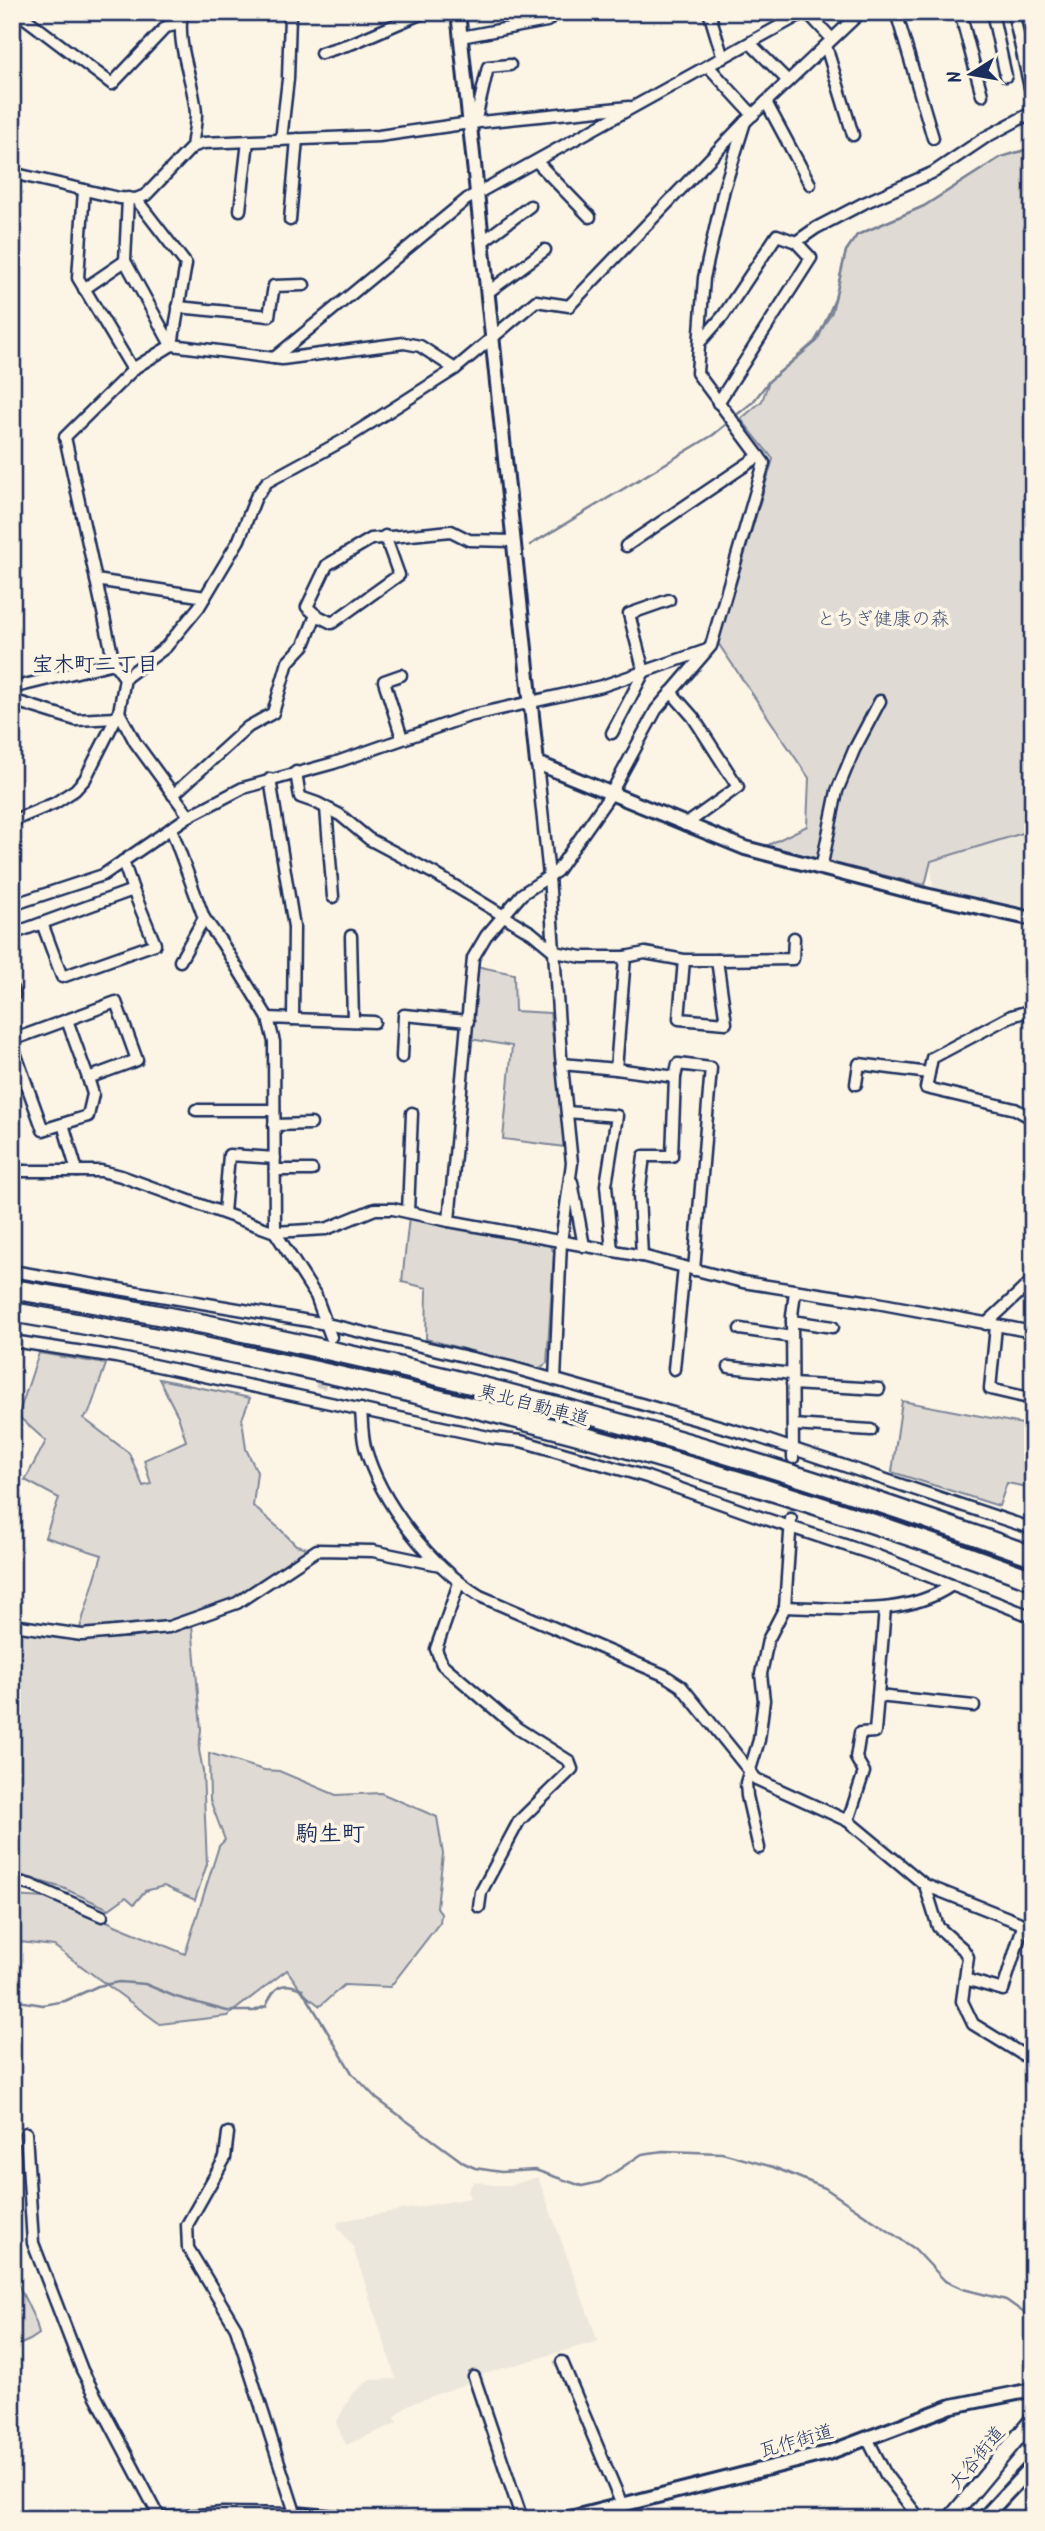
<svg xmlns="http://www.w3.org/2000/svg" width="1045" height="2531" font-family="Kalam,'Klee One',sans-serif">
<style>
.built{fill:#ece7dc}
.green{fill:#dfdbd4;stroke:#7d8599;stroke-width:2}
.lines{fill:none;stroke-linecap:round;stroke-linejoin:round}
.stream{stroke:#767f94;stroke-width:2.5}
.street-tunnel{stroke:#cfcdca;stroke-width:10;stroke-dasharray:10 5;stroke-linecap:butt}
.street-casing{stroke:#1b2f5e;stroke-width:15}
.secondary-casing{stroke:#1b2f5e;stroke-width:18}
.primary-casing{stroke:#1b2f5e;stroke-width:19}
.highway-casing{stroke:#1b2f5e;stroke-width:23}
.street{stroke:#fcf5e5;stroke-width:10}
.secondary{stroke:#fcf5e5;stroke-width:12}
.primary{stroke:#fcf5e5;stroke-width:14}
.highway{stroke:#fcf5e5;stroke-width:18}
.labels{text-anchor:middle;stroke-width:7;stroke-linejoin:round;paint-order:stroke}
.park-label{font-size:19px;fill:#425176;stroke:#fcf5e5}
.street-label{font-size:19px;fill:#1b2f5e;stroke:#fcf5e5}
.neighbourhood-label{font-size:21px;font-weight:bold;fill:#1b2f5e;stroke:#fcf5e5}
.quarter-label{font-size:23px;font-weight:bold;fill:#1b2f5e;stroke:#fcf5e5}
</style>
<rect width="100%" height="100%" fill="#fcf5e5"/>
<filter id="ink" filterUnits="userSpaceOnUse"><feTurbulence type="fractalNoise" baseFrequency=".0143" numOctaves="2"/><feDisplacementMap in="SourceGraphic" scale="14" xChannelSelector="R" yChannelSelector="G"/><feConvolveMatrix kernelMatrix="1 2 1 2 8 2 1 2 1" color-interpolation-filters="sRGB"/></filter>
<g filter="url(#ink)">
<!-- built -->
<g class="built">
<polygon points="1033,832 1033,912 933,889 931,861"/>
<polygon points="538,2177 598,2341 474,2377 468,2383 408,2405 395,2417 397,2423 346,2445 336,2423 351,2395 369,2380 396,2379 353,2247 337,2226 339,2221 470,2198 468,2191 474,2181 492,2185 511,2185"/>
</g>
<!-- green -->
<g class="green">
<polygon points="1033,147 1033,830 931,861 925,885 788,853 766,846 807,826 809,778 718,643 773,459 741,419 762,401 769,381 814,342 832,312 846,251 857,235 924,206 1001,157"/>
<polygon points="476,966 514,974 515,1011 550,1013 565,1147 503,1139 512,1046 470,1039"/>
<polygon points="409,1217 549,1245 554,1252 547,1363 538,1369 426,1339 427,1288 402,1282"/>
<polygon points="39,1353 106,1364 89,1413 83,1418 129,1453 143,1486 151,1484 144,1460 186,1441 178,1416 159,1379 250,1398 242,1419 246,1449 257,1472 253,1506 280,1529 296,1545 311,1549 227,1607 183,1620 79,1631 102,1555 45,1537 59,1498 25,1480 46,1441 18,1416"/>
<polygon points="902,1401 1033,1426 1033,1488 1007,1483 999,1506 892,1472"/>
<path d="M12 1624C56 1632 99 1643 144 1636 160 1634 176 1628 192 1624L201 1729 199 1750 203 1771 207 1864 195 1900 164 1886 145 1891 134 1904 126 1897 109 1909 63 1888 12 1873Z"/>
<polygon points="209,1753 264,1770 279,1771 336,1795 381,1793 437,1817 443,1854 437,1907 441,1914 440,1922 390,1987 344,1985 320,2006 304,1994 287,1970 227,2016 160,2024 54,1946 12,1941 12,1896 64,1899 115,1925 185,1954 219,1846 225,1840 210,1800"/>
<polygon points="12,2272 36,2322 39,2334 30,2340 12,2348"/>
</g>
<g class="lines">
<!-- stream -->
<g class="stream">
<polyline points="734,417 753,402 769,381 817,341 835,299 846,251 857,235 924,206 1001,157 1033,148"/>
<polyline points="530,545 713,435 729,422"/>
<path d="M12 2000 43 2005 65 2001 98 1986 119 1982 145 1984 176 1997 227 2011H254L266 2006C274 1987 281 1980 302 1989L352 2073 377 2099 464 2163 475 2168 501 2172 535 2170 582 2186 600 2182 642 2154 663 2151 722 2153 773 2167 825 2188 915 2249 945 2281 963 2289 1006 2300 1033 2319"/>
</g>
<!-- street-tunnel -->
<g class="street-tunnel">
<polyline points="320,1388 329,1348"/>
<polyline points="791,1519 793,1458"/>
</g>
<!-- street casing -->
<g class="street-casing">
<g id="street">
<polyline points="17,12 112,84 166,27 180,24"/>
<path d="M182 12C176 48 194 80 196 114 196 125 193 137 192 147"/>
<polyline points="709,12 723,58"/>
<polyline points="807,12 832,39"/>
<polyline points="896,12 933,138"/>
<polyline points="960,12 982,95"/>
<polyline points="992,12 1006,76"/>
<polyline points="1013,12 1033,101"/>
<polyline points="461,37 547,21 556,12"/>
<polyline points="750,43 788,81"/>
<polyline points="826,46 853,135"/>
<polyline points="321,53 353,43 425,12"/>
<polyline points="708,66 753,115"/>
<polyline points="766,102 810,184"/>
<polyline points="745,122 724,189 704,278 697,373 764,463 711,646 656,710 610,795 557,871 522,894 486,936 473,958 449,1221 642,1256 743,1282 877,1303 1033,1332"/>
<polyline points="475,123 488,67 510,65"/>
<polyline points="281,140 288,79 290,16"/>
<polyline points="537,162 590,217"/>
<polyline points="12,173 119,198 136,199 146,195 192,147 203,143 379,136 470,123 629,107"/>
<polyline points="84,190 78,278 133,370"/>
<polyline points="128,198 125,261 171,345"/>
<polyline points="136,199 186,264 172,345"/>
<polyline points="240,210 248,141"/>
<polyline points="290,220 297,139"/>
<polyline points="482,242 530,206"/>
<polyline points="796,242 816,228 864,203 934,172 986,137 1033,112"/>
<polyline points="84,289 125,261"/>
<polyline points="487,293 545,250"/>
<polyline points="178,307 269,316 274,286 304,285"/>
<polyline points="700,342 723,316 777,235 796,242 811,258 718,403"/>
<polyline points="274,358 282,359 404,343 420,346 455,369"/>
<polyline points="385,536 399,575 332,623 316,615 307,607 327,565 371,539 451,531 469,540 512,541"/>
<polyline points="626,546 759,456"/>
<polyline points="96,580 205,597"/>
<polyline points="114,663 65,437 136,367 172,345 274,358 467,199 805,12"/>
<polyline points="401,675 384,681 402,738"/>
<polyline points="12,688 114,663 125,678"/>
<polyline points="671,692 693,717 738,787 685,825"/>
<polyline points="12,700 76,720 116,718"/>
<polyline points="119,712 135,742 189,816"/>
<polyline points="612,733 644,672 629,614 669,600"/>
<polyline points="537,763 549,876 561,1056 572,1163 561,1242 555,1380"/>
<polyline points="296,772 300,797 317,803 340,815 369,839 435,874 532,933 555,952 582,957 625,957 645,953 684,960 717,960 726,1023 679,1019 684,960"/>
<polyline points="270,779 294,927 293,1019 268,1018 274,1042 275,1232 316,1296 331,1337"/>
<polyline points="173,795 248,727 273,713 288,662 304,645 316,615"/>
<polyline points="326,808 333,897"/>
<polyline points="12,821 55,803 75,790 85,779 119,712 125,678 166,647 199,607 239,540 256,497 267,482 344,440 455,369 536,301 569,306 745,122 861,12"/>
<polyline points="171,828 204,918 222,943 268,1018"/>
<polyline points="123,861 133,890"/>
<polyline points="821,869 837,791 854,750 880,701"/>
<polyline points="12,905 103,875 189,816 243,788 334,763 469,716 602,686 707,650"/>
<polyline points="12,934 133,890 155,944 62,977 42,923"/>
<polyline points="351,936 353,1021"/>
<polyline points="717,960 793,959 794,938"/>
<polyline points="180,961 204,918"/>
<polyline points="12,989 14,995 12,996"/>
<polyline points="1033,1010 1011,1016 932,1058 926,1088 1015,1109 1033,1119"/>
<polyline points="293,1019 374,1022"/>
<polyline points="67,1020 88,1078"/>
<polyline points="12,1023 18,1038"/>
<polyline points="12,1040 116,1002 137,1060 88,1078 93,1094 88,1116 43,1130 12,1044"/>
<polyline points="402,1057 404,1015 468,1021"/>
<polyline points="562,1064 616,1069 625,957"/>
<polyline points="616,1069 675,1077"/>
<polyline points="856,1084 859,1064 929,1073"/>
<polyline points="196,1110 274,1110"/>
<polyline points="567,1112 617,1116 606,1185 612,1251"/>
<polyline points="63,1124 77,1171"/>
<polyline points="274,1125 311,1124"/>
<polyline points="275,1170 312,1170"/>
<polyline points="12,1171 101,1171 121,1176 275,1232 326,1229 375,1209 393,1209 449,1221"/>
<polyline points="572,1182 584,1246"/>
<polyline points="408,1212 412,1113"/>
<polyline points="224,1213 229,1155 275,1158"/>
<polyline points="642,1256 639,1195 644,1156 672,1156 675,1077 678,1064 711,1068 694,1270"/>
<polyline points="12,1271 327,1324 510,1367 758,1437 1033,1529"/>
<polyline points="792,1321 833,1327"/>
<polyline points="986,1324 1033,1280"/>
<polyline points="996,1326 990,1389 1033,1399"/>
<polyline points="740,1329 792,1337"/>
<polyline points="12,1341 116,1357 493,1438 521,1441 647,1477 754,1515 875,1555 1033,1617"/>
<polyline points="729,1367 792,1374"/>
<polyline points="674,1369 684,1267"/>
<polyline points="792,1384 879,1389"/>
<path d="M361 1409C362 1422 362 1435 365 1447 381 1504 430 1565 480 1596L664 1675 681 1686 756 1779 848 1821 925 1885 1018 1922 1033 1932"/>
<polyline points="793,1425 871,1430"/>
<polyline points="793,1458 792,1316 795,1291"/>
<polyline points="459,1583 436,1649 442,1664 517,1728 569,1761 572,1769 519,1821 481,1892 479,1907"/>
<path d="M785 1607C840 1608 905 1618 952 1585"/>
<polyline points="12,1622 20,1626 82,1635 169,1627 237,1603 317,1550 373,1551 440,1565"/>
<polyline points="878,1696 974,1706"/>
<polyline points="848,1821 864,1772 856,1758 860,1733 875,1732 885,1608"/>
<polyline points="759,1848 747,1796 746,1783 759,1740 764,1700 761,1674 768,1640 785,1607 791,1519"/>
<polyline points="12,1880 31,1885 102,1916"/>
<polyline points="925,1885 938,1927 963,1949 968,1957 962,2001 973,2024 1033,2061"/>
<polyline points="965,1979 1003,1990 1023,1926 1033,1919"/>
<polyline points="26,2133 33,2243 82,2370 160,2518"/>
<polyline points="228,2133 225,2158 187,2225 188,2248 236,2328 297,2519"/>
<polyline points="562,2362 622,2505"/>
<polyline points="474,2377 522,2519"/>
<polyline points="867,2438 886,2475 920,2519"/>
<polyline points="151,2519 222,2513 296,2514"/>
</g>
</g>
<!-- secondary casing -->
<g class="secondary-casing">
<g id="secondary">
<polyline points="458,12 537,763 745,848 921,894 1033,919"/>
<polyline points="296,2514 353,2519"/>
<polyline points="566,2519 828,2453 952,2406 1027,2391 1033,2392"/>
<polyline points="983,2519 1033,2465"/>
</g>
</g>
<!-- primary casing -->
<g class="primary-casing">
<polyline id="primary" points="950,2519 1033,2419"/>
</g>
<!-- highway casing -->
<g class="highway-casing">
<g id="highway">
<path d="M12 1289C359 1346 703 1436 1033 1556"/>
<path d="M12 1312C358 1370 704 1458 1033 1580"/>
</g>
</g>
<!-- street -->
<use href="#street" class="street"/>
<!-- secondary -->
<use href="#secondary" class="secondary"/>
<!-- primary -->
<use href="#primary" class="primary"/>
<!-- highway -->
<use href="#highway" class="highway"/>
</g>
</g>
<g class="labels">
<!-- park labels -->
<g class="park-label">
<text x="883" y="625">とちぎ健康の森</text>
</g>
<!-- street labels -->
<g class="street-label">
<text transform="translate(534 1404) rotate(15)" y="7">東北自動車道</text>
<text transform="translate(796 2440) rotate(-16)" y="7">瓦作街道</text>
<text transform="translate(976 2457) rotate(-50)" y="7">大谷街道</text>
</g>
<!-- neighbourhood labels -->
<g class="neighbourhood-label">
<text x="95" y="671">宝木町二丁目</text>
</g>
<!-- quarter labels -->
<g class="quarter-label">
<text x="330" y="1841">駒生町</text>
</g>
</g>
<!-- margin -->
<rect width="1045" height="2531" fill="none" stroke="#fcf5e5" stroke-width="42"/>
<rect x="21" y="21" width="1003" height="2489" fill="none" stroke="#1b2f5e" stroke-width="2.5" filter="url(#ink)"/>
<!-- north arrow -->
<g transform="translate(971 74) rotate(259)" stroke="#fcf5e5" stroke-width="5" paint-order="stroke">
<path d="M0-5L12 26L0 18L-12 26Z" fill="#1b2f5e"/>
<text y="-10" font-size="19" font-weight="bold" text-anchor="middle" fill="#1b2f5e">N</text>
</g>
</svg>
